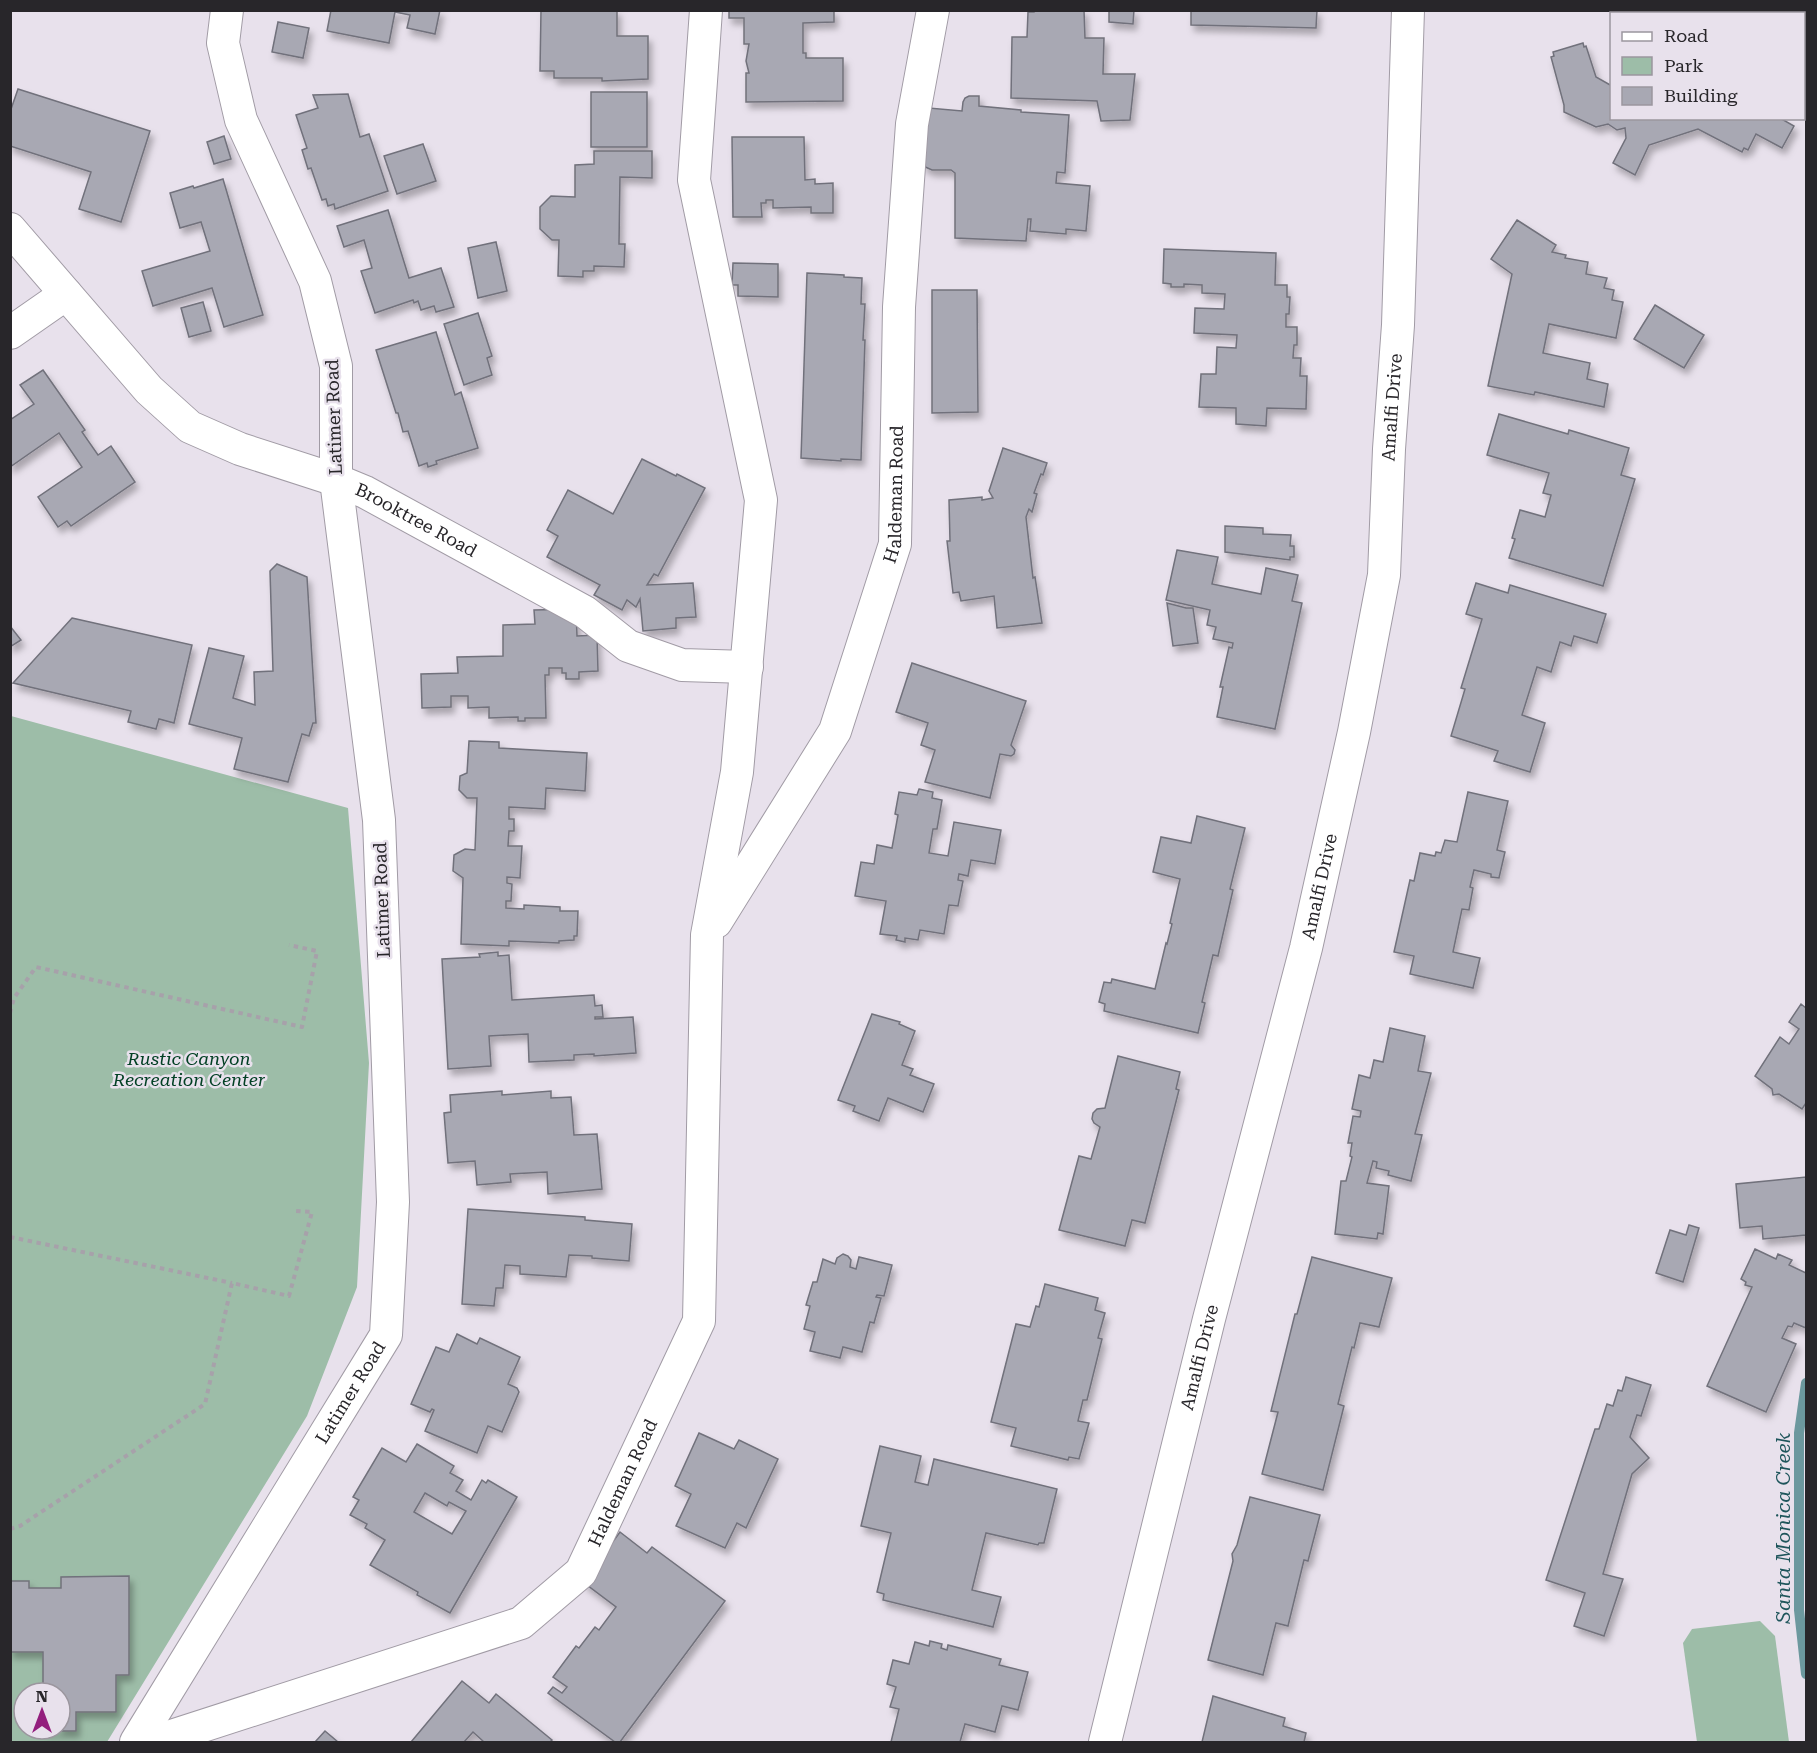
<svg xmlns="http://www.w3.org/2000/svg" width="1817" height="1753" font-family="'Roboto Serif',serif">
<style>
.green{fill:#9dbda8;fill-rule:evenodd}
.lines{fill:none;stroke-linecap:round;stroke-linejoin:round}
.stream{stroke:#6c989e;stroke-width:10}
.building{fill:#a8a8b3;stroke:#71717b;stroke-width:1.5;fill-rule:evenodd;filter:url(#shadow)}
.street-casing{stroke:#a19ba5;stroke-width:34}
.path{stroke:#a7a1aa;stroke-width:4;stroke-dasharray:4.5 4.5;stroke-linecap:butt}
.street{stroke:#fff;stroke-width:32}
.labels{text-anchor:middle;stroke-width:5;stroke-linejoin:round;paint-order:stroke}
.street-label{font-size:18px;fill:#28262a;stroke:#e8e1ec}
.park-label{font-size:18px;font-style:italic;fill:#024024;stroke:#e8e1ec}
.water-label{font-size:20px;font-style:italic;fill:#1e555b;stroke:#e8e1ec}
</style>
<defs>
<filter id="shadow"><feDropShadow dx="3.5" dy="6" stdDeviation="3" flood-color="#0004"/></filter>
</defs>
<rect width="100%" height="100%" fill="#e8e1ec"/>
<!-- green -->
<g class="green">
<path d="M11 716 348 808 369 1063 357 1287 307 1416 107 1742H11ZM24 1693H60V1729H24Z"/>
<polygon points="1760,1621 1775,1636 1789,1742 1697,1742 1683,1643 1692,1629"/>
</g>
<g class="lines">
<!-- stream -->
<polyline class="stream" points="1806,1383 1799,1433 1799,1610 1806,1674"/>
</g>
<!-- building -->
<g class="building">
<polygon points="331,10 440,10 435,34 407,28 410,15 395,12 389,43 327,31"/>
<polygon points="541,10 617,10 617,36 648,36 648,79 602,81 602,78 554,78 554,71 540,71"/>
<polygon points="729,10 834,10 834,22 803,23 803,53 806,53 806,58 843,58 843,101 746,102 746,73 749,73 746,61 749,44 744,44 744,18 729,18"/>
<polygon points="1034,10 1084,10 1085,38 1104,38 1103,74 1135,74 1130,120 1101,121 1097,101 1011,98 1012,37 1027,37 1028,12 1034,12"/>
<polygon points="1109,10 1134,10 1133,24 1109,22"/>
<polygon points="1191,10 1317,10 1316,28 1191,25"/>
<polygon points="278,22 309,28 303,58 272,52"/>
<polygon points="1583,43 1584,47 1586,46 1596,77 1612,86 1612,118 1780,118 1794,126 1782,148 1756,134 1748,150 1744,148 1742,152 1698,129 1649,145 1635,175 1613,163 1626,138 1625,128 1617,130 1608,124 1596,127 1564,112 1564,105 1551,57 1554,56 1553,52"/>
<polygon points="18,89 150,131 121,222 79,209 91,172 10,146 10,112"/>
<rect x="591" y="92" width="56" height="55"/>
<polygon points="348,94 360,137 369,134 388,191 335,209 334,204 328,206 326,199 322,200 311,168 308,169 302,150 307,148 296,115 318,108 313,95"/>
<polygon points="969,96 979,96 979,106 1021,110 1021,112 1069,115 1065,173 1057,172 1056,183 1090,186 1086,231 1066,229 1066,234 1030,231 1031,219 1028,219 1026,241 955,238 955,173 951,170 932,170 923,166 929,108 962,111 963,102 965,98"/>
<polygon points="224,136 231,159 214,164 207,142"/>
<polygon points="732,137 804,137 805,180 815,179 815,184 833,183 833,213 811,213 811,207 773,208 773,200 766,200 766,203 761,203 762,217 733,217"/>
<polygon points="423,144 436,181 397,194 384,156"/>
<polygon points="594,151 652,151 652,178 620,177 619,244 625,244 624,267 594,266 594,271 583,271 583,277 558,276 559,240 552,240 540,229 540,207 551,196 575,197 575,165 594,164"/>
<polygon points="223,179 263,315 224,327 212,288 153,306 142,271 210,251 201,222 180,228 170,193 193,186 194,188"/>
<polygon points="388,210 409,278 441,268 454,307 436,312 434,306 421,310 418,301 414,303 413,300 375,313 361,271 372,268 364,240 344,247 337,226"/>
<polygon points="1517,220 1556,245 1552,252 1566,255 1565,258 1588,262 1586,274 1607,278 1604,288 1614,290 1612,300 1623,302 1616,338 1549,324 1543,353 1590,363 1587,379 1608,384 1604,407 1535,392 1534,395 1488,386 1512,274 1491,259"/>
<polygon points="496,242 507,291 478,298 468,248"/>
<polygon points="1164,249 1276,253 1275,285 1287,285 1287,297 1290,297 1289,314 1286,314 1286,327 1297,327 1297,345 1294,345 1293,358 1301,358 1300,376 1307,376 1306,409 1267,408 1266,426 1236,424 1236,408 1199,407 1201,374 1216,374 1217,347 1236,348 1237,335 1194,333 1195,308 1224,309 1225,294 1202,293 1202,285 1184,284 1184,287 1171,287 1171,284 1163,283"/>
<polygon points="733,263 778,264 778,297 738,296 738,285 732,285"/>
<polygon points="807,273 844,275 844,277 862,278 861,304 865,304 863,340 865,340 861,460 841,459 841,461 801,458"/>
<polygon points="932,290 977,290 978,412 932,413"/>
<polygon points="203,302 211,331 189,337 181,308"/>
<polygon points="1655,305 1704,335 1684,368 1634,339"/>
<polygon points="478,313 492,356 487,358 492,375 464,385 444,324"/>
<polygon points="436,332 455,395 461,392 478,448 436,461 437,464 428,467 427,463 419,466 408,431 403,432 398,413 396,413 376,350"/>
<polygon points="43,370 85,430 82,432 98,455 111,446 135,482 71,526 67,521 58,527 38,497 82,467 59,433 10,467 10,420 34,404 20,385"/>
<polygon points="1499,414 1568,434 1569,430 1629,448 1621,475 1635,479 1603,586 1509,558 1515,539 1512,538 1520,510 1545,517 1551,495 1543,493 1549,473 1487,455"/>
<polygon points="1003,448 1047,463 1043,475 1041,474 1034,493 1037,494 1032,512 1029,509 1026,517 1033,578 1035,577 1042,623 997,628 994,596 961,601 959,592 953,593 947,541 950,541 949,500 982,497 982,500 993,498 989,491"/>
<polygon points="642,459 676,476 677,474 705,488 658,576 654,574 647,585 693,583 696,617 676,618 676,628 643,631 640,599 636,607 627,600 622,610 594,595 600,585 547,557 558,536 547,530 568,490 613,514"/>
<polygon points="1225,526 1263,528 1263,534 1291,535 1290,546 1294,546 1294,557 1290,557 1290,560 1225,552"/>
<polygon points="1177,550 1218,557 1212,584 1261,594 1266,568 1298,575 1292,601 1302,603 1275,729 1217,717 1223,687 1220,687 1229,647 1232,648 1233,643 1213,639 1216,627 1207,625 1210,610 1166,600"/>
<polygon points="277,564 307,577 316,723 313,723 309,736 302,734 288,782 234,769 242,738 189,724 209,648 244,656 233,698 255,705 254,672 273,671 270,571"/>
<polygon points="1476,583 1508,593 1510,585 1606,614 1597,643 1574,636 1571,646 1560,642 1551,672 1537,667 1522,715 1545,723 1530,772 1494,761 1498,751 1451,736 1465,689 1461,688 1482,619 1466,614"/>
<polygon points="1167,603 1186,608 1193,608 1198,643 1173,646"/>
<polygon points="576,609 577,636 597,635 598,671 579,672 579,679 566,679 566,673 562,673 562,668 549,668 549,675 545,675 546,718 525,718 525,721 518,721 518,717 489,718 489,707 468,708 468,696 451,696 451,707 422,708 421,674 458,673 457,657 503,656 503,625 535,624 534,610"/>
<polygon points="72,618 192,645 174,723 159,719 156,729 128,722 131,711 13,683"/>
<polygon points="10,626 21,640 10,647"/>
<polygon points="912,663 1026,701 1011,745 1015,750 1014,754 1011,756 1000,754 990,798 925,782 935,750 921,745 928,723 896,712"/>
<polygon points="469,741 499,742 499,748 587,753 585,791 546,788 545,809 509,807 509,819 514,819 514,831 509,831 508,846 522,846 520,878 507,877 507,883 512,884 511,901 506,901 506,908 524,909 524,905 560,907 560,911 578,911 577,936 574,936 574,940 559,941 559,943 509,941 509,946 461,944 463,878 453,871 454,855 465,849 475,850 477,798 467,798 459,790 460,776 467,773"/>
<polygon points="919,789 933,792 932,798 942,800 937,829 933,829 929,853 948,856 954,822 1001,830 995,864 971,860 968,876 959,874 958,880 963,881 958,906 949,905 944,934 920,930 918,940 905,938 905,942 896,940 897,936 880,934 886,901 855,896 861,862 874,864 877,845 892,848 898,815 895,814 899,792 917,795"/>
<polygon points="1468,792 1508,801 1497,850 1505,852 1499,878 1491,877 1491,874 1474,870 1470,887 1473,888 1469,910 1462,909 1453,952 1480,958 1473,988 1410,974 1414,956 1394,952 1410,880 1414,881 1420,853 1435,856 1436,852 1441,853 1445,840 1457,842"/>
<polygon points="1197,816 1245,828 1230,889 1233,890 1218,956 1213,955 1202,1002 1205,1003 1198,1033 1104,1011 1105,1004 1099,1002 1104,982 1111,983 1112,979 1155,989 1166,943 1167,944 1172,924 1170,923 1180,879 1153,872 1161,837 1191,843"/>
<polygon points="498,952 498,956 509,955 512,1000 594,995 595,1006 602,1005 603,1017 595,1017 595,1019 633,1017 636,1053 594,1056 594,1054 574,1055 574,1060 529,1062 528,1034 489,1036 491,1066 448,1069 442,959 480,957 479,954"/>
<polygon points="1801,1004 1806,1008 1806,1103 1802,1109 1779,1094 1773,1095 1772,1089 1755,1076 1780,1037 1789,1044 1799,1029 1789,1022"/>
<polygon points="872,1014 900,1022 899,1024 915,1031 902,1065 913,1069 910,1075 934,1084 923,1112 888,1098 879,1121 853,1111 855,1106 838,1100"/>
<polygon points="1390,1028 1425,1036 1418,1071 1431,1073 1415,1134 1422,1135 1411,1181 1388,1175 1389,1171 1376,1168 1377,1162 1373,1161 1367,1183 1389,1186 1383,1234 1378,1233 1377,1239 1335,1234 1341,1181 1346,1181 1352,1157 1350,1156 1352,1143 1348,1143 1353,1116 1360,1117 1361,1111 1352,1109 1359,1075 1370,1078 1374,1060 1383,1062"/>
<polygon points="1118,1056 1180,1072 1176,1089 1179,1090 1145,1223 1132,1220 1125,1246 1059,1230 1079,1156 1091,1159 1100,1127 1094,1123 1092,1119 1093,1113 1097,1109 1105,1108"/>
<polygon points="502,1091 502,1095 551,1091 551,1098 571,1097 574,1135 597,1134 602,1189 548,1194 547,1172 510,1174 511,1182 477,1185 475,1161 448,1163 444,1113 451,1112 450,1095"/>
<polygon points="1806,1177 1806,1235 1763,1239 1762,1226 1740,1228 1736,1184"/>
<polygon points="468,1209 585,1217 585,1220 632,1224 629,1261 592,1258 592,1256 569,1255 566,1277 520,1274 520,1266 505,1265 503,1288 496,1288 494,1306 462,1304"/>
<polygon points="1689,1225 1699,1228 1683,1282 1656,1273 1670,1230 1686,1235"/>
<polygon points="1755,1249 1776,1259 1778,1254 1792,1260 1789,1265 1806,1273 1806,1328 1794,1323 1792,1327 1788,1326 1782,1338 1796,1344 1766,1412 1707,1386 1752,1287 1745,1285 1746,1282 1741,1279"/>
<polygon points="843,1254 848,1256 851,1260 850,1267 856,1269 859,1257 892,1265 884,1296 877,1295 876,1297 881,1298 874,1323 870,1322 862,1352 843,1347 840,1358 810,1351 815,1332 804,1329 810,1306 806,1305 813,1282 817,1282 823,1259 835,1264 837,1258"/>
<polygon points="1312,1257 1392,1278 1379,1327 1360,1323 1354,1348 1352,1347 1338,1404 1344,1406 1323,1490 1262,1474 1278,1412 1271,1411 1295,1314 1297,1314"/>
<polygon points="1045,1284 1098,1298 1095,1310 1105,1313 1098,1338 1102,1339 1087,1400 1083,1400 1078,1421 1089,1423 1079,1459 1069,1457 1068,1460 1011,1446 1016,1428 991,1422 1016,1324 1030,1327 1036,1306 1039,1307"/>
<polygon points="457,1334 477,1344 480,1338 520,1357 508,1384 517,1388 519,1392 502,1432 488,1426 477,1453 425,1431 434,1410 432,1409 430,1412 411,1404 436,1347 449,1352"/>
<polygon points="1626,1377 1651,1385 1641,1416 1637,1415 1630,1437 1649,1458 1632,1474 1603,1574 1623,1579 1604,1636 1574,1626 1585,1593 1546,1580 1595,1429 1599,1429 1607,1404 1613,1406 1618,1390 1622,1391"/>
<polygon points="699,1433 734,1449 739,1440 778,1459 746,1528 737,1523 725,1548 676,1526 691,1494 675,1486"/>
<path d="M417 1444 454 1466 450 1473 463 1480 456 1491 471 1500 482 1480 486 1483 488 1480 517 1497 450 1613 417 1595 418 1592 370 1565 385 1540 365 1528 367 1524 350 1515 359 1500 353 1497 382 1448 406 1462ZM425 1493 447 1506 449 1502 466 1511 452 1534 414 1512Z"/>
<polygon points="880,1446 921,1456 915,1482 928,1485 934,1459 1057,1489 1044,1543 1039,1543 1038,1545 986,1533 972,1590 1001,1597 993,1627 883,1600 884,1594 877,1592 891,1533 861,1526"/>
<polygon points="1250,1497 1320,1515 1308,1561 1304,1560 1288,1626 1276,1623 1263,1675 1208,1660 1233,1561 1232,1554 1237,1545"/>
<polygon points="620,1532 647,1553 652,1547 725,1601 620,1742 615,1742 548,1693 553,1687 562,1693 567,1687 553,1677 576,1646 579,1648 595,1627 599,1630 616,1607 583,1582"/>
<polygon points="129,1576 129,1675 116,1675 116,1712 76,1712 76,1731 44,1731 43,1729 60,1729 60,1693 43,1693 43,1652 10,1652 10,1581 29,1581 29,1588 61,1588 61,1577"/>
<polygon points="930,1641 942,1644 941,1648 947,1650 948,1645 1001,1659 999,1665 1028,1672 1018,1710 1002,1706 995,1732 965,1724 960,1742 891,1742 899,1709 890,1707 896,1687 887,1684 893,1660 909,1664 915,1642 929,1646"/>
<polygon points="462,1681 489,1703 496,1694 552,1740 550,1742 484,1742 473,1732 464,1742 411,1742"/>
<polygon points="1213,1696 1285,1718 1283,1726 1306,1733 1304,1742 1202,1742"/>
<polygon points="325,1731 338,1742 315,1742"/>
</g>
<g class="lines">
<!-- street casing -->
<g class="street-casing">
<g id="street">
<path id="s1" d="M10 229 149 390 190 427 240 449 336 480 365 492 585 612 628 646 682 665 747 667"/>
<polyline points="10,333 66,294"/>
<path id="s2" d="M716 922 835 731 895 544 899 307 912 124 933 10"/>
<path id="s3" d="M136 1742 386 1335 393 1202 379 820 336 480V366L315 281 241 120 223 43 227 10"/>
<path id="s4" d="M153 1742 521 1623 581 1572 699 1321 707 935 737 772 761 500 694 180 706 10"/>
<path id="s5" d="M1105 1742 1209 1319 1306 948 1354 732 1384 575 1389 449 1398 325 1408 10"/>
</g>
</g>
<!-- path -->
<g class="path">
<polyline points="10,1013 14,998 36,967 302,1027 317,951 289,945"/>
<polyline points="10,1237 232,1283"/>
<polyline points="10,1529 20,1526 205,1404 232,1283 289,1296 312,1212 294,1211"/>
</g>
<!-- street -->
<use href="#street" class="street"/>
</g>
<g class="labels">
<!-- street labels -->
<g class="street-label">
<text dy="6" stroke="none"><textPath href="#s5" startOffset="1368">Amalfi Drive</textPath></text>
<text transform="translate(334 417) rotate(-92)" y="6">Latimer Road</text>
<text dy="6" stroke="none"><textPath href="#s2" startOffset="471">Haldeman Road</textPath></text>
<text dy="6" stroke="none"><textPath href="#s1" startOffset="513">Brooktree Road</textPath></text>
<text dy="6" stroke="none"><textPath href="#s5" startOffset="882">Amalfi Drive</textPath></text>
<text transform="translate(382 900) rotate(-92)" y="6">Latimer Road</text>
<text dy="6" stroke="none"><textPath href="#s5" startOffset="396">Amalfi Drive</textPath></text>
<text dy="6" stroke="none"><textPath href="#s3" startOffset="410">Latimer Road</textPath></text>
<text dy="6" stroke="none"><textPath href="#s4" startOffset="564">Haldeman Road</textPath></text>
</g>
<!-- park labels -->
<g class="park-label">
<text x="189" y="1065">Rustic Canyon<tspan x="189" dy="21">Recreation Center</tspan></text>
</g>
<!-- water labels -->
<g class="water-label">
<text transform="translate(1783 1528) rotate(-90)" y="7">Santa Monica Creek</text>
</g>
</g>
<!-- border -->
<rect width="1817" height="1753" fill="none" stroke="#28262a" stroke-width="24"/>
<!-- legend -->
<rect x="1610" y="12" width="195" height="108" fill="#e8e1ec" stroke="#9b969e" stroke-width="1.5"/>
<rect x="1622" y="32" width="30" height="9" fill="#ffffff" stroke="#9b969e" stroke-width="1.5"/>
<text x="1664" y="42" font-size="18" fill="#28262a">Road</text>
<rect x="1622" y="57" width="30" height="18" fill="#9dbda8" stroke="#9b969e" stroke-width="1.5"/>
<text x="1664" y="72" font-size="18" fill="#28262a">Park</text>
<rect x="1622" y="87" width="30" height="18" fill="#a8a8b3" stroke="#9b969e" stroke-width="1.5"/>
<text x="1664" y="102" font-size="18" fill="#28262a">Building</text>
<!-- north arrow -->
<g transform="translate(42 1711)"><circle r="28" fill="#e8e1ec" stroke="#9b969e" stroke-width="1.5"/>
<path d="M0-4.5L10 22L0 15L-10 22Z" fill="#931e7d"/>
<text y="-9" font-size="16" font-weight="bold" text-anchor="middle" fill="#28262a">N</text>
</g>
</svg>
